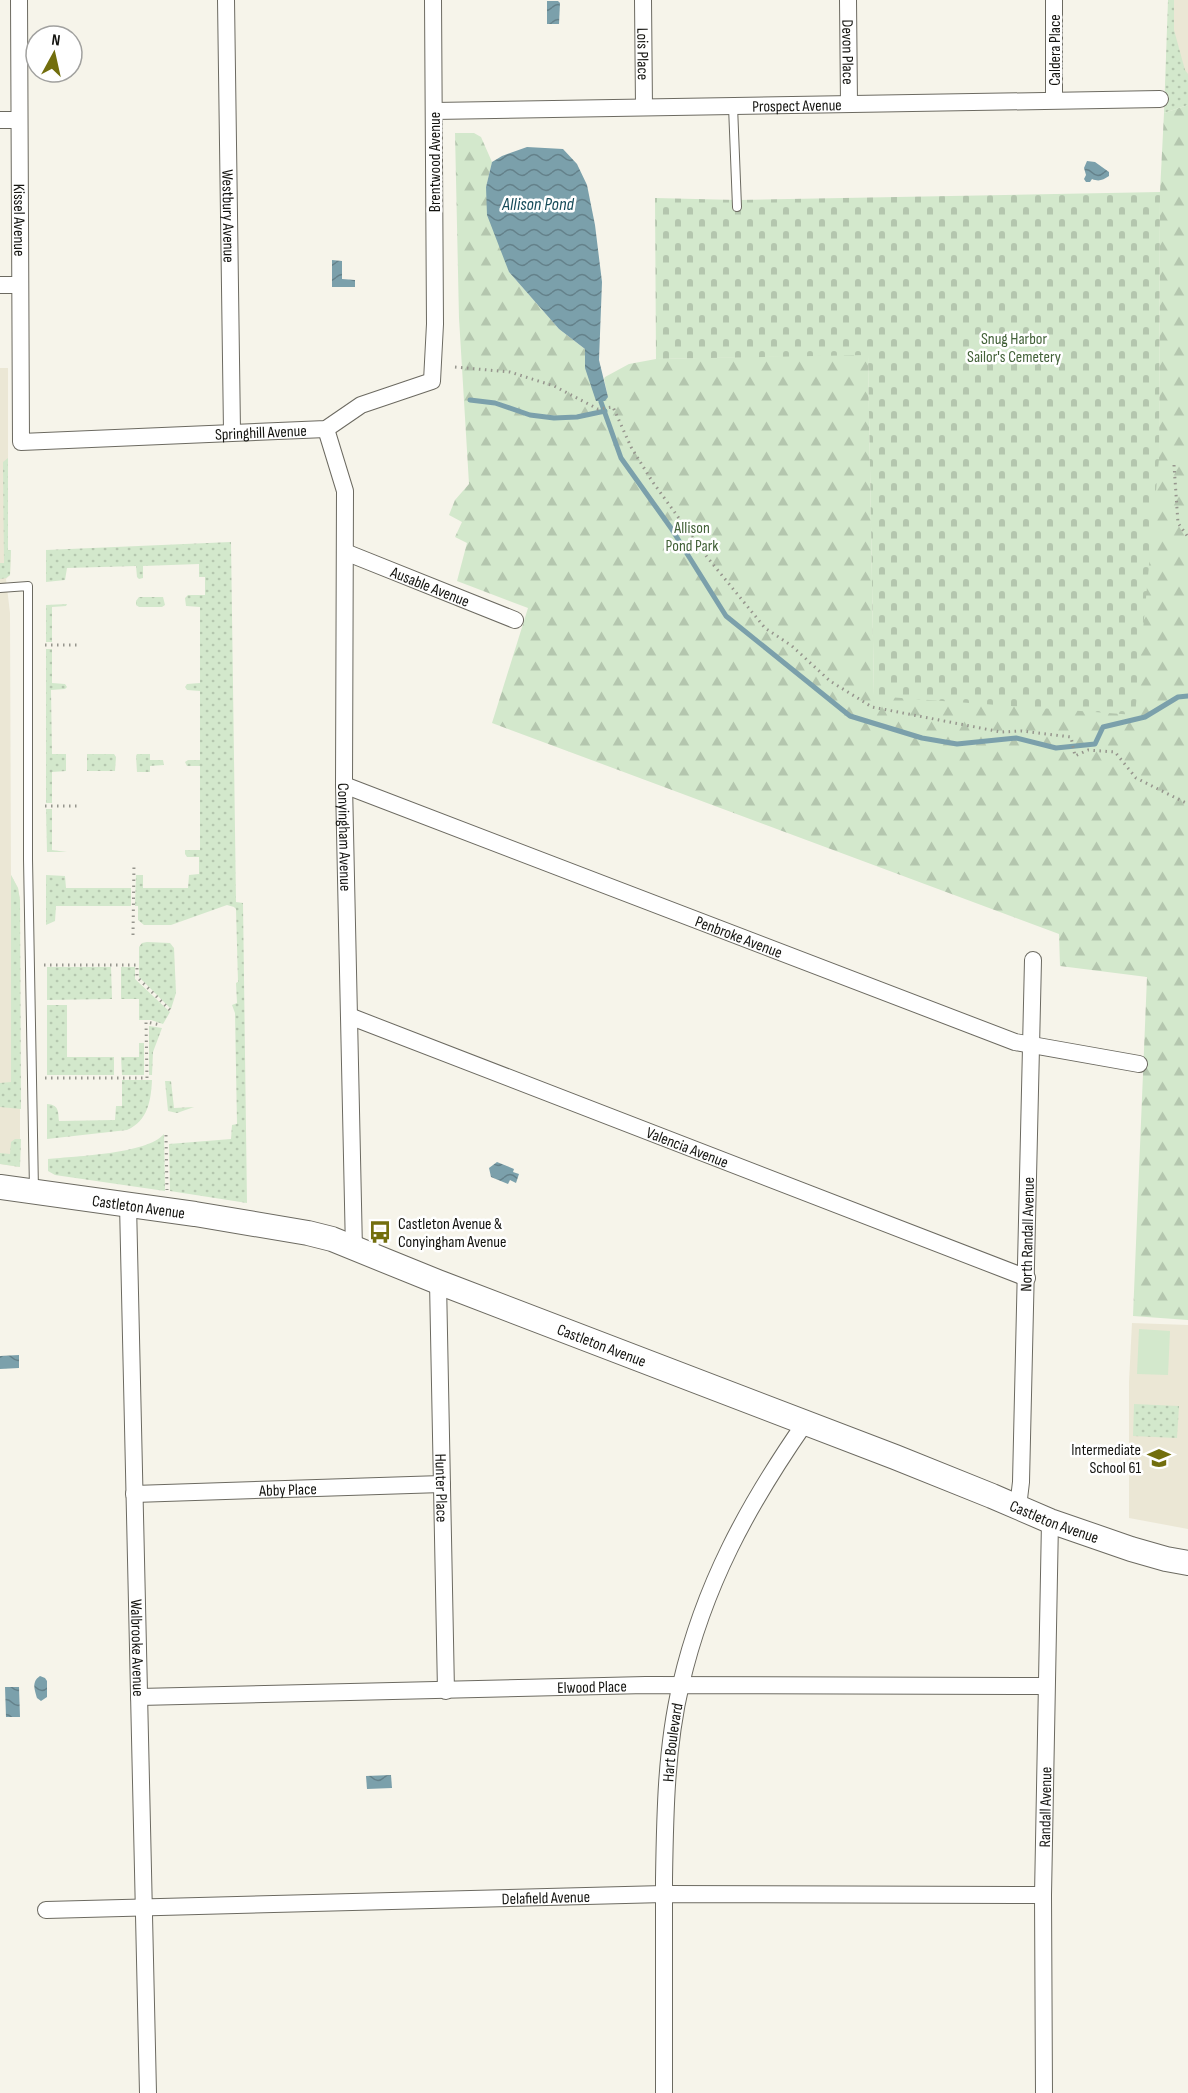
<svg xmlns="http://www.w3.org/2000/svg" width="1188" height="2093" font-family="'Sofia Sans Condensed',sans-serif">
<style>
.built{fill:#ebe7d5}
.green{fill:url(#green-dots)}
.forest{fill:url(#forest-firs)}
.cemetery{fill:url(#cemetery-stones)}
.pitch{fill:#d3e8cc}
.water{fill:url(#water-waves)}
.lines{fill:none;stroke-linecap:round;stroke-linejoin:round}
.stream{stroke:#7ba0ab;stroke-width:5}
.lane-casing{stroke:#6c6a61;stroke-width:10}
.street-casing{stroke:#6c6a61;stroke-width:18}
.secondary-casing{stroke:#6c6a61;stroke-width:26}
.path{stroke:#96958d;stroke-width:3;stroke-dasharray:1.5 4.5;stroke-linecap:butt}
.lane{stroke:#fff;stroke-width:8}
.street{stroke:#fff;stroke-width:16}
.secondary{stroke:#fff;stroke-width:24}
.labels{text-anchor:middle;stroke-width:5;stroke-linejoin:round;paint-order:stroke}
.street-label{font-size:16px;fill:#13130f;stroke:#fff}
.park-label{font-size:16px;fill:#426138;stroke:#fff}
.poi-label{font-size:16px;fill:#13130f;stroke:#fff;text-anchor:start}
.water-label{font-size:18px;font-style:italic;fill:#164b59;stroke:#fff}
</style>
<defs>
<pattern id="green-dots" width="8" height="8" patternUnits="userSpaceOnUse" patternTransform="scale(1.5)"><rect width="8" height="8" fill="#d3e8cc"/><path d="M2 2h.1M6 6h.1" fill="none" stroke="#b4c6ae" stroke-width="1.8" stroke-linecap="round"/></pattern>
<pattern id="forest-firs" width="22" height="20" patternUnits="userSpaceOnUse" patternTransform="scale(1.5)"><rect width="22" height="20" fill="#d3e8cc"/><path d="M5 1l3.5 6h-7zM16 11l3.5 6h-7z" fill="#b4c6ae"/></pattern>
<pattern id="cemetery-stones" width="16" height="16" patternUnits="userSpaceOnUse" patternTransform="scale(1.5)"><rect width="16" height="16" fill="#d3e8cc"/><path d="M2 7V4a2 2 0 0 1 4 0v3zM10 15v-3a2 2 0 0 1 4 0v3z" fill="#b4c6ae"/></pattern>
<pattern id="water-waves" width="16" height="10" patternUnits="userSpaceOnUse" patternTransform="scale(1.5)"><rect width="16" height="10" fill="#7ba0ab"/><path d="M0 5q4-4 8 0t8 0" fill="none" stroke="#64818a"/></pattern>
</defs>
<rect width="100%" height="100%" fill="#f6f4ea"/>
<!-- built -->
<g class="built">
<polygon points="1168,0 1188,0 1188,114"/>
<polygon points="0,368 8,368 8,550 11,550 10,575 6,579 10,613 11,875 18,888 20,900 20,1167 0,1164"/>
<polygon points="1132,1323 1188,1325 1188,1529 1129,1518 1129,1382"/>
</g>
<!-- green -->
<g class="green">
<polygon points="1168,0 1174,0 1174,30 1185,70 1188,74 1188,105 1164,113"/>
<polygon points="8,458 8,550 11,550 10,575 6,578 0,579 0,563 4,563 3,462"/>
<polygon points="231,542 236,902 243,903 247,1203 170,1191 169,1144 231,1139 232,1125 237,1124 235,1013 232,1005 237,1003 236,983 238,982 236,909 234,907 227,905 171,925 144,925 138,920 138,906 135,906 136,875 143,875 143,888 188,888 189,875 199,874 199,857 187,857 185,854 185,850 200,850 200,766 187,766 185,762 188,760 200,760 200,691 187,690 185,687 187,684 200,683 200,607 186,606 185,598 188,595 205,595 205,577 199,577 199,564 143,566 143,578 139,579 137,577 136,566 67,568 65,580 46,582 46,550"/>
<polygon points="139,597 163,597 165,605 162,607 139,607 136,605 136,601"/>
<polygon points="67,604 66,606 52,607 52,642 46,642 46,605"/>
<polygon points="46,649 52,649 52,683 65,684 67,687 65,689 51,690 52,754 66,754 66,771 52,772 52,803 46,803"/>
<polygon points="87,754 114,754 116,757 115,771 87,771"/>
<polygon points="137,754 150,754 150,760 163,760 164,765 150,766 150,772 137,772 136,756"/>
<polygon points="46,809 52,809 52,850 67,852 47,852"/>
<polygon points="11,875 18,888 20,900 21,1109 0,1107 0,1083 11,1082"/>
<polygon points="46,875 65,876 66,888 131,888 131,906 56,906 55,921 46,925"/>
<polygon points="147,942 170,943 174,948 176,993 171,1009 139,977 139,947 142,943"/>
<polygon points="47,967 111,967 112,999 47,1000"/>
<polygon points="121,967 135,967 135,979 170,1012 163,1024 151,1020 139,1020 139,999 121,999"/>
<polygon points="47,1005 67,1005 67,1057 114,1057 114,1075 47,1075"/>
<polygon points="149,1026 162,1028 153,1052 152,1075 149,1075"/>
<polygon points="139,1043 144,1043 144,1075 122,1075 121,1057 139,1057"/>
<path d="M122 1080H152C151 1100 148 1121 127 1130L47 1139V1104C59 1105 58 1111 59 1121L115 1120 116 1106H122Z"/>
<polygon points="165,1081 171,1081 174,1108 194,1107 177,1113 168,1111"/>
<path d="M164 1134 165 1191 55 1175 48 1171V1159C76 1156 147 1154 164 1134Z"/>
<polygon points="15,1139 21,1139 20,1167 0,1164 0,1153 10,1154 11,1142"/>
<polygon points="1134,1404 1179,1406 1177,1438 1133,1436"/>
</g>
<!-- forest -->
<polygon class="forest" points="1188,105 1188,1320 1133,1316 1147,977 1060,966 1059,934 492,723 528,608 457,581 467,543 455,537 462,522 449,515 455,500 469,484 459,318 455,133 474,133 481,137 492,162 486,187 509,272 559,329 585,349 585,368 608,397 604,379 605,377 629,364 656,359 868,354 874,696 1159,459 1160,192 1164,113"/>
<!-- cemetery -->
<polygon class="cemetery" points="1160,192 1159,459 1135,715 874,696 868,355 656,359 655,198 737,200"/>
<!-- pitch -->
<polygon class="pitch" points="1139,1329 1170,1331 1168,1375 1137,1374"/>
<!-- water -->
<g class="water">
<polygon points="547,1 558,1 560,3 559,24 547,24"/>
<polygon points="527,147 563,149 577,164 587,185 595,225 602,282 599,360 608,397 605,401 596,401 585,368 585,349 559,329 509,272 487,215 486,187 492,162 502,156"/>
<path d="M1087 161 1095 162 1109 172V176C1103 180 1099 182 1092 179L1090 182H1086L1084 179 1086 175 1084 168Z"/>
<polygon points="332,260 342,261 342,279 355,280 355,287 332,287"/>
<polygon points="497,1162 514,1169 513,1172 519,1174 516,1183 510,1180 508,1184 491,1177 489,1168"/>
<polygon points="19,1355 19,1368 0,1369 0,1356"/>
<path d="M40 1676 45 1678 47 1681V1697L41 1701 37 1698C35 1690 31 1682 40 1676Z"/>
<polygon points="5,1687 19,1687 20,1717 6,1717"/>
<polygon points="391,1775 392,1788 367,1789 366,1776"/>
</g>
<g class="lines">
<!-- stream -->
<g class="stream">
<polyline points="470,400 495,403 530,415 554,418 577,417 605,411"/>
<polyline points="601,402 621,458 671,528 726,616 850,716 922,738 957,744 1016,738 1056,748 1095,744 1103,727 1145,717 1178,697 1188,696"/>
</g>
<!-- lane casing -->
<g class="lane-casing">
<g id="lane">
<polyline points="733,106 737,207"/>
<polyline points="0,588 28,586 28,859 34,1190"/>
</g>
</g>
<!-- street casing -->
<g class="street-casing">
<g id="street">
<path id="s1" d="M19 0 21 442 326 429 361 405 432 381 435 324 433 0"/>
<path id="s2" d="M226 0 232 431"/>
<path id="s3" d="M643 0 644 107"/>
<path id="s4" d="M848 0 849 104"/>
<polyline points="1054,0 1054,100"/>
<path id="s5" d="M434 111 1160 99"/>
<polyline points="0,120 19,120"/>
<polyline points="0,285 20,285"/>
<path id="s6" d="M326 429 345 491 344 785 354 1250"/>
<path id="s7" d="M345 552 515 620"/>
<path id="s8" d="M344 785 1015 1042 1139 1064"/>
<path id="s9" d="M349 1016 1027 1278"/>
<path id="s10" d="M128 1204 148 2093"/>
<path id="s11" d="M438 1282 446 1691"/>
<path id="s12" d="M134 1494 442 1484"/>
<path id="s13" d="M1018 1507 1021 1482 1033 960"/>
<path id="s14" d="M139 1697 646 1685 1046 1686"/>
<path id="s15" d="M46 1910 664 1894 1043 1895"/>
<path id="s16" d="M664 2093C664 2022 664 1950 664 1879 665 1814 666 1747 681 1684 704 1585 748 1505 805 1423"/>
<path id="s17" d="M1044 2093 1043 1895 1050 1521"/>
</g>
</g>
<!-- secondary casing -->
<g class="secondary-casing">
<g id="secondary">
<path id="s18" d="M0 1187 195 1214 308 1233 332 1239 438 1282 895 1457 992 1496 1050 1521 1131 1549 1166 1559 1188 1563"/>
</g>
</g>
<!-- path -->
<g class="path">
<polyline points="455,367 510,372 554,386 598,409 613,407 631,447 652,481 707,557 765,628 792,646 830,681 872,707 1001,732 1022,731 1071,737 1075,756 1088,750 1115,752 1136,778 1188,804"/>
<polyline points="1174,465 1178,523 1188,537"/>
<polyline points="45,645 77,645"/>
<polyline points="45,806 77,806"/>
<polyline points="133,935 134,864"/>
<polyline points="44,965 137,965 137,977 170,1010"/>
<polyline points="45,1078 147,1078 146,1022 161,1025"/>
<polyline points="166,1135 167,1190"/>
</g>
<!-- lane -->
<use href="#lane" class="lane"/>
<!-- street -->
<use href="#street" class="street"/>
<!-- secondary -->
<use href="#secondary" class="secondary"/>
</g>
<!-- icons -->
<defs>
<g id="bus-bare" transform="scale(1.8)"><path d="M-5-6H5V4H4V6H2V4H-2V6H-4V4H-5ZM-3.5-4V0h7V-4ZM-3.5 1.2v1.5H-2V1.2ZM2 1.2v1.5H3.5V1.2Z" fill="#726e0d" stroke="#fff" stroke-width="2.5" paint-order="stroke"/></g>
<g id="school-bare" transform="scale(1.8)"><path d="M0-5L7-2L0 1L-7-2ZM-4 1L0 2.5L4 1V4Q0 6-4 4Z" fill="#726e0d" stroke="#fff" stroke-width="2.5" paint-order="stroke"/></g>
</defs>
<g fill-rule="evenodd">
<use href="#bus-bare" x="380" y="1232"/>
<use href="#school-bare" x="1159" y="1458"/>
</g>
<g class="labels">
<!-- street labels -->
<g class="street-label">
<text transform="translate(1054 50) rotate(-90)" y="6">Caldera Place</text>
<text dy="6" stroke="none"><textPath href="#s4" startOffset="52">Devon Place</textPath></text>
<text dy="6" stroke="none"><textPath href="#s3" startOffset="54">Lois Place</textPath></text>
<text dy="6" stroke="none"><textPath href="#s5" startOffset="363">Prospect Avenue</textPath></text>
<text transform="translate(434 162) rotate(-90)" y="6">Brentwood Avenue</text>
<text dy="6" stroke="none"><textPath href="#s2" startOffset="216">Westbury Avenue</textPath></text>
<text dy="6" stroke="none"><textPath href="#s1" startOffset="220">Kissel Avenue</textPath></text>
<text dy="6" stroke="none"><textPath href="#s1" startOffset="682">Springhill Avenue</textPath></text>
<text dy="6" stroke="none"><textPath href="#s7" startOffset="92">Ausable Avenue</textPath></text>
<text dy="6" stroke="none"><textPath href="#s6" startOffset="411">Conyingham Avenue</textPath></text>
<text dy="6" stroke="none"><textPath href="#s8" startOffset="423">Penbroke Avenue</textPath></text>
<text dy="6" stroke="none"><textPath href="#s9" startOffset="363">Valencia Avenue</textPath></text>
<text dy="6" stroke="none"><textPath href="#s18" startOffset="140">Castleton Avenue</textPath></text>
<text dy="6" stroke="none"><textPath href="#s13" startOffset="273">North Randall Avenue</textPath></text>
<text dy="6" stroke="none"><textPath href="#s18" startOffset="626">Castleton Avenue</textPath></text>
<text dy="6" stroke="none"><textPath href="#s11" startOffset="206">Hunter Place</textPath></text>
<text dy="6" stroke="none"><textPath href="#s12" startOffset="154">Abby Place</textPath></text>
<text dy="6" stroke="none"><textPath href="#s18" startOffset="1112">Castleton Avenue</textPath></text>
<text dy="6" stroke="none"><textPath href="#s10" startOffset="444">Walbrooke Avenue</textPath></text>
<text dy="6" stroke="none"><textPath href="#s14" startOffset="453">Elwood Place</textPath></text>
<text dy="6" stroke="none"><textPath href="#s16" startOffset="351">Hart Boulevard</textPath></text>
<text dy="6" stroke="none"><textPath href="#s17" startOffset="286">Randall Avenue</textPath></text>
<text dy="6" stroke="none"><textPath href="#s15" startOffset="500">Delafield Avenue</textPath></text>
</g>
<!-- park labels -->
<g class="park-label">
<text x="1014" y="344">Snug Harbor<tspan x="1014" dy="18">Sailor's Cemetery</tspan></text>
<text x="692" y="533">Allison<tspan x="692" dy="18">Pond Park</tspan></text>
</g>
<!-- poi labels -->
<g class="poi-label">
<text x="398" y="1229">Castleton Avenue &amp;<tspan x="398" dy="18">Conyingham Avenue</tspan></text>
<text x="1141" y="1455" text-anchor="end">Intermediate<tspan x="1141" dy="18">School 61</tspan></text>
</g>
<!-- water labels -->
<g class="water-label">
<text x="538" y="210">Allison Pond</text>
</g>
</g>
<!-- north arrow -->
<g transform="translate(54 54) rotate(8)"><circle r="28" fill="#ffffff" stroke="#a1a19f" stroke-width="1.5"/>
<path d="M0-4.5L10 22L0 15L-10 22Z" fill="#726e0d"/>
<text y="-9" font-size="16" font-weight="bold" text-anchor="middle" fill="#13130f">N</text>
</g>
</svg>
